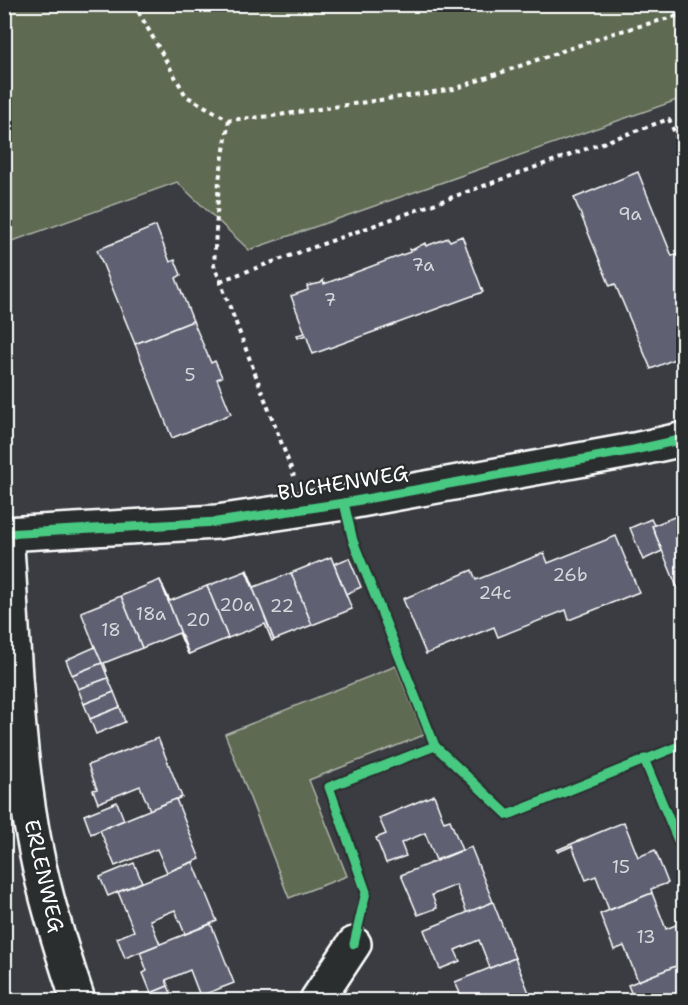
<svg xmlns="http://www.w3.org/2000/svg" width="688" height="1005" font-family="'Shantell Sans',sans-serif">
<style>
.green{fill:#5f6b53;stroke:#afb5a9;stroke-width:1.5}
.building{fill:#5f6072;stroke:#fff;stroke-width:1.5}
.lines{fill:none;stroke-linecap:round;stroke-linejoin:round}
.street-casing{stroke:#fff;stroke-width:38}
.path{stroke:#fff;stroke-width:4;stroke-dasharray:4.5 4.5;stroke-linecap:butt}
.street{stroke:#2a2d2e;stroke-width:33}
.cycleway-casing{stroke:#2a2d2e;stroke-width:13}
.cycleway{stroke:#46c982;stroke-width:9}
.labels{text-anchor:middle;stroke-width:4.5;stroke-linejoin:round;paint-order:stroke}
.number-label{font-size:18px;fill:#d7d7dc}
.street-label{font-size:21px;fill:#fff;stroke:#2a2d2e}
</style>
<rect width="100%" height="100%" fill="#3a3c42"/>
<filter id="ink" filterUnits="userSpaceOnUse"><feTurbulence type="fractalNoise" baseFrequency=".0167" numOctaves="2"/><feDisplacementMap in="SourceGraphic" scale="12" xChannelSelector="R" yChannelSelector="G"/><feConvolveMatrix kernelMatrix="1 2 1 2 8 2 1 2 1" color-interpolation-filters="sRGB"/></filter>
<g filter="url(#ink)">
<!-- green -->
<g class="green">
<polygon points="4,5 683,5 683,98 249,250 177,182 10,242 4,237"/>
<polygon points="396,666 424,735 309,780 347,876 289,898 225,734"/>
</g>
<!-- building -->
<g class="building">
<polygon points="638,172 672,256 678,254 684,267 684,355 651,369 615,284 610,286 574,198"/>
<polygon points="156,226 170,262 175,260 181,275 176,278 193,321 135,344 97,250"/>
<polygon points="462,236 483,292 313,354 306,335 298,338 297,335 305,333 291,296 308,290 307,286 321,283 323,280 324,284 410,252 409,249 412,250 425,243 426,246 448,238 450,241"/>
<polygon points="193,321 211,363 215,361 222,377 217,379 231,414 172,438 135,344"/>
<polygon points="684,513 684,584 677,587 652,526"/>
<polygon points="651,519 654,525 652,526 662,551 643,560 630,528"/>
<polygon points="616,536 639,592 569,620 566,610 498,637 494,627 426,654 403,599 472,570 476,580 544,553 548,563"/>
<polygon points="331,557 352,609 312,625 291,573"/>
<polygon points="349,558 361,587 346,594 334,564"/>
<polygon points="247,570 254,587 291,573 312,625 274,640 246,571"/>
<polygon points="246,571 274,640 272,641 265,624 228,638 207,586"/>
<polygon points="160,580 189,654 188,654 179,633 142,648 121,596"/>
<polygon points="160,580 170,601 207,586 228,638 189,654"/>
<polygon points="121,596 142,648 104,663 107,671 105,672 81,612"/>
<polygon points="95,647 102,663 72,675 66,660"/>
<polygon points="102,663 108,678 78,689 72,675"/>
<polygon points="108,678 114,692 84,704 78,689"/>
<polygon points="114,692 120,707 90,719 84,704"/>
<polygon points="120,707 125,722 96,734 90,719"/>
<polygon points="158,738 182,797 150,810 140,786 98,803 93,790 97,789 88,765"/>
<polygon points="434,795 444,822 450,820 462,850 436,860 425,833 401,843 406,856 386,863 376,838 386,834 379,818"/>
<polygon points="176,799 200,859 167,872 157,849 115,866 100,830"/>
<polygon points="117,802 124,820 91,834 84,815"/>
<polygon points="624,822 638,857 655,850 668,883 651,889 652,893 609,910 596,876 586,880 572,846 558,852 557,850"/>
<polygon points="471,847 493,902 467,913 456,885 432,895 437,908 418,915 401,875"/>
<polygon points="193,862 217,921 185,934 175,910 150,920 160,944 125,958 117,938 134,931 118,892"/>
<polygon points="134,863 142,882 108,896 100,877"/>
<polygon points="652,893 666,929 683,922 684,959 679,961 681,964 638,981 624,946 614,950 600,914"/>
<polygon points="493,902 515,958 490,968 479,940 455,950 460,961 440,969 424,930"/>
<polygon points="211,924 234,983 200,996 190,970 166,980 168,986 151,993 143,973 147,971 140,952"/>
<polygon points="515,958 532,1000 463,1000 455,982"/>
<polygon points="681,964 684,971 684,1000 634,1000 628,985"/>
<polygon points="168,986 174,1000 134,1000"/>
</g>
<g class="lines">
<!-- street casing -->
<g class="street-casing">
<g id="street">
<path d="M6 533C14 639 15 748 36 851 46 902 62 952 78 1000"/>
<polyline points="4,534 217,522 344,503 634,450 684,439"/>
<polyline points="317,1000 354,944"/>
</g>
</g>
<!-- path -->
<g class="path">
<polyline points="134,4 186,96 229,120 272,116 454,89 614,33 684,14"/>
<polyline points="229,120 219,180 214,265 294,476"/>
<polyline points="220,281 669,119 684,155"/>
</g>
<!-- street -->
<use href="#street" class="street"/>
<!-- cycleway casing -->
<g class="cycleway-casing">
<g id="cycleway">
<polyline points="344,503 353,541 435,746 508,815 684,744"/>
<polyline points="4,534 217,522 344,503 634,450 684,439"/>
<polyline points="644,759 684,855"/>
<polyline points="354,944 366,892 329,787 435,746"/>
</g>
</g>
<!-- cycleway -->
<use href="#cycleway" class="cycleway"/>
</g>
</g>
<g class="labels">
<!-- number labels -->
<g class="number-label">
<text x="630" y="220">9a</text>
<text x="423" y="271">7a</text>
<text x="330" y="306">7</text>
<text x="190" y="381">5</text>
<text x="570" y="581">26b</text>
<text x="495" y="599">24c</text>
<text x="237" y="611">20a</text>
<text x="282" y="612">22</text>
<text x="151" y="620">18a</text>
<text x="198" y="626">20</text>
<text x="111" y="636">18</text>
<text x="621" y="873">15</text>
<text x="646" y="943">13</text>
</g>
<!-- street labels -->
<g class="street-label">
<text transform="translate(343 483) rotate(-9)" y="7">BUCHENWEG</text>
<text transform="translate(44 876) rotate(77)" y="7">ERLENWEG</text>
</g>
</g>
<!-- margin -->
<rect width="688" height="1005" fill="none" stroke="#2a2d2e" stroke-width="24"/>
<rect x="12" y="12" width="664" height="981" fill="none" stroke="#fff" stroke-width="2" filter="url(#ink)"/>
</svg>
